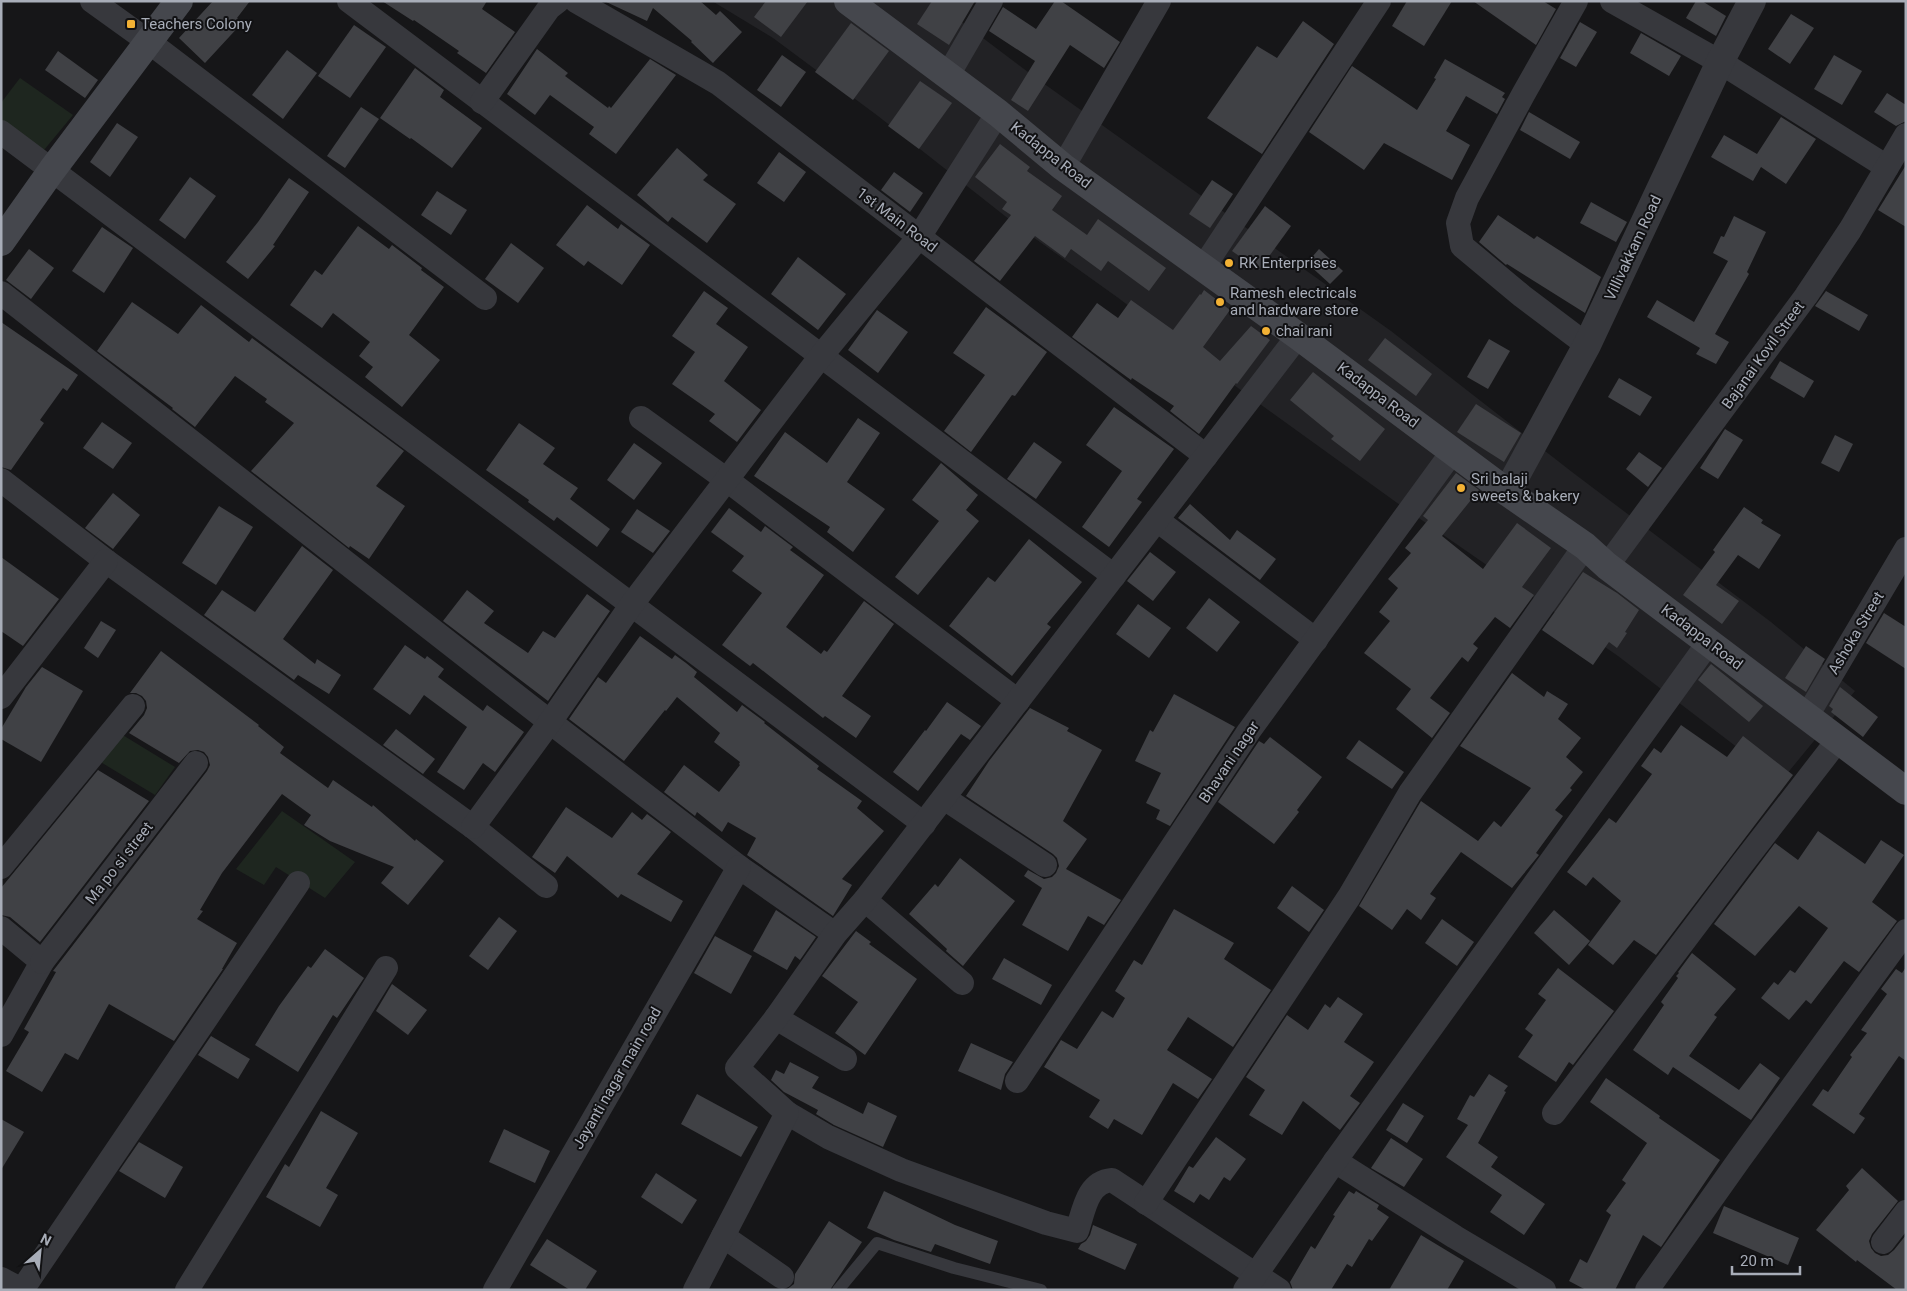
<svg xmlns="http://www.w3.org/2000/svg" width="1907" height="1291" font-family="Roboto,sans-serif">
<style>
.built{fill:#222225}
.green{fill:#1e261f}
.building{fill:#404145}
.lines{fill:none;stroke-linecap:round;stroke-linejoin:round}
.service{stroke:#37383d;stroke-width:12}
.minor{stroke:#37383d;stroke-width:24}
.tertiary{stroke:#37383d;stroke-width:28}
.secondary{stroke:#45474d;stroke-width:28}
.poi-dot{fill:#f2b134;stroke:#111113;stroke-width:2}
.labels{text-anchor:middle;stroke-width:4;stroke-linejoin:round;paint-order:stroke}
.poi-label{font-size:15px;fill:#a8adb8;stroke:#111113;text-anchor:start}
.street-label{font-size:15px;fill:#a8adb8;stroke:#111113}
</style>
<rect width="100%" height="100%" fill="#161618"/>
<!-- built -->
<polygon class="built" points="712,1 934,1 1036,78 1391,331 1572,472 1771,622 1855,691 1781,781 1618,656 1400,505 1242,391 1117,297 1019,227 878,116 773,38"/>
<!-- green -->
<g class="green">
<polygon points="20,78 73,115 44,150 1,120 1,103"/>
<polygon points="121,734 175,767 155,795 99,761"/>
<polygon points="282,811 355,862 325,898 276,867 264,885 236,869"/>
</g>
<!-- building -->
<g class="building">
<polygon points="213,1 250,1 237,18 242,23 205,63 179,38"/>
<polygon points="382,1 487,1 482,9 515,32 486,73 457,53 459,51 414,20 413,21"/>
<polygon points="604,1 700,1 716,15 720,11 742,32 713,63 691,42 692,41 653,8 647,21"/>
<polygon points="766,1 808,1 781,37 754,17"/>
<polygon points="932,1 975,1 949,45 917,24"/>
<polygon points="1055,1 1061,1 1120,42 1104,68 1070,45 1028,111 1011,100 1035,61 989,31 1003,7 1036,29"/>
<polygon points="1407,1 1452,1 1424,46 1392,26"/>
<polygon points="1473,1 1543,1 1556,9 1536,45"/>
<polygon points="1696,1 1702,1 1726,16 1716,36 1686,18"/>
<polygon points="1791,14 1814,28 1790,64 1768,49"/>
<polygon points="1303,21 1334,44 1262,154 1207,118 1257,46 1277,58"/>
<polygon points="1580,22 1597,32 1576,67 1560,58"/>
<polygon points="851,23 889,51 853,100 815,72"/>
<polygon points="354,25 386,47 350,98 318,76"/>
<polygon points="1641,33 1681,56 1669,76 1630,53"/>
<polygon points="537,49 568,73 565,76 608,108 609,106 611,108 650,59 676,75 616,154 589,134 594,127 550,95 535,115 507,94"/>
<polygon points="287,50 317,73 283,119 252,95"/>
<polygon points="58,51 98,80 85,98 45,70"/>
<polygon points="782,55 806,72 781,107 757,90"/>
<polygon points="1834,55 1862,71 1842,105 1814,89"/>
<polygon points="1445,59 1505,93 1502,97 1505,99 1497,114 1466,96 1446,131 1470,145 1452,180 1384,143 1364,170 1309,132 1352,66 1417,110 1436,79 1434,78"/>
<polygon points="415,68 444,90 440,97 482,128 452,168 411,138 410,139 380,118"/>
<polygon points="920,81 952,103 919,149 888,126"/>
<polygon points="1887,93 1906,105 1906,121 1896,126 1874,112"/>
<polygon points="361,107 379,119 345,168 327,156"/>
<polygon points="1529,112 1580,142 1570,159 1520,130"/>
<polygon points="1781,117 1816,139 1786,184 1761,167 1753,181 1711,157 1724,135 1757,154"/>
<polygon points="117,123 138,137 110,177 90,162"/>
<polygon points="1000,144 1030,167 1027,171 1062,196 1052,210 1087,235 1098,219 1166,268 1149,291 1108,261 1101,271 1071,249 1065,258 1035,236 1000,281 974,261 1011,215 1002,209 1007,202 975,177"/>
<polygon points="677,148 708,175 703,180 736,204 707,243 672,217 668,222 637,195"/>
<polygon points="779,152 806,172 784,202 757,183"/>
<polygon points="1906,165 1906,227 1878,210"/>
<polygon points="894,172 923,193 910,212 881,190"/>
<polygon points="190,177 216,196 185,239 159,220"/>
<polygon points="289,178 309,192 273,245 275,246 248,279 226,262 258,222"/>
<polygon points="1212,180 1233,194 1210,228 1189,214"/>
<polygon points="437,191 467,210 451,235 421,215"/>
<polygon points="1591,202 1627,222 1616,242 1580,223"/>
<polygon points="587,205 618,229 621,224 650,245 622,285 588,261 584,266 556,245"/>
<polygon points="1265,206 1291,226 1259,270 1232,251"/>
<polygon points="1498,215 1534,239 1537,236 1601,277 1585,313 1507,264 1506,265 1479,242"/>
<polygon points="1734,216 1766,232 1747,272 1749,274 1715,334 1729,342 1716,364 1696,354 1700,348 1647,317 1657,300 1694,322 1728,261 1713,253 1721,236 1724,237"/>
<polygon points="358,226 389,249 392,245 422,268 421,270 444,287 409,335 440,360 402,407 365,377 373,367 359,356 370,342 333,313 322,328 290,305 315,270 322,275"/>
<polygon points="102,227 133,248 104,293 72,271"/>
<polygon points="511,243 544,268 518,303 485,279"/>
<polygon points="29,249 54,268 31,299 6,280"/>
<polygon points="1319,249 1343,271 1330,284 1307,263"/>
<polygon points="798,257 846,294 818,330 771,294"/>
<polygon points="1204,290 1230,310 1203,347 1220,361 1251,326 1270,340 1237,384 1236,383 1199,434 1170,411 1174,406 1132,378 1131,380 1072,337 1097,303 1118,318 1131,300 1173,330 1200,294 1201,295"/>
<polygon points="704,291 728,308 716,324 748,347 724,381 761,410 737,442 709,421 715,414 672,384 695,352 672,336"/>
<polygon points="1826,291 1868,315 1859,331 1815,306"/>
<polygon points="132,302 178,334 201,305 249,342 252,338 404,451 376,486 405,506 369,559 350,546 349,548 251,471 294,423 265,402 267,399 235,376 195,427 172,409 173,408 97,351"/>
<polygon points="986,307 1047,352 1015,396 1012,395 971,452 944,431 985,375 953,353"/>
<polygon points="877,310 908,332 878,373 848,350"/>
<polygon points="1,322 78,375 67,391 63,388 40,420 44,423 11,470 1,467"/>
<polygon points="1385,338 1432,374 1416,396 1368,360"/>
<polygon points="1489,339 1510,351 1488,389 1467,377"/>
<polygon points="1780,361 1814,381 1804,398 1770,378"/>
<polygon points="1313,372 1385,429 1360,461 1331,439 1334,436 1290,400"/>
<polygon points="1619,378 1652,397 1640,416 1608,397"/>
<polygon points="1476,404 1521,433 1504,462 1457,432"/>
<polygon points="1114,407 1174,449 1137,499 1142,502 1109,547 1082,527 1122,471 1086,445"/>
<polygon points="858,418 880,433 847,482 885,509 853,552 827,532 830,527 754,476 785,432 827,463"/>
<polygon points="102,422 132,443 113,469 83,448"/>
<polygon points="519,423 555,448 543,464 578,488 570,499 610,529 597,547 557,517 554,521 528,502 529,500 486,470"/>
<polygon points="1725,429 1743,440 1718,479 1700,468"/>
<polygon points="1835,435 1853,444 1839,472 1821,463"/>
<polygon points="1034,442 1062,462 1036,499 1007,479"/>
<polygon points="634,443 662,463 634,500 607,480"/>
<polygon points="1639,452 1662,468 1648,487 1626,469"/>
<polygon points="941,463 978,495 966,510 979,521 918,595 895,577 939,521 912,500"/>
<polygon points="1456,473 1479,490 1442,536 1483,569 1517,523 1551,548 1522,587 1534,595 1510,628 1495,617 1473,644 1478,648 1468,662 1462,657 1430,698 1450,713 1432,738 1396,709 1411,689 1364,653 1390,621 1379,612 1398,588 1388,579 1411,553 1405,548 1428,520 1423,516"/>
<polygon points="113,493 140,515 113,549 85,528"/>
<polygon points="1190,504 1230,540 1237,530 1276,559 1260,580 1178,518"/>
<polygon points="219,506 253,527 216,585 182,563"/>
<polygon points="1744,507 1763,520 1761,523 1781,535 1759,569 1738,555 1716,585 1739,601 1722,624 1683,595 1715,552 1713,550"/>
<polygon points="729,508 761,532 765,526 793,547 790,550 824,575 786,627 821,654 824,650 827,652 864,601 894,624 842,696 871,716 856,738 825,716 823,718 753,663 750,666 722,645 762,593 732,571 744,556 711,532"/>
<polygon points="637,509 670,531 653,553 621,532"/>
<polygon points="1029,539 1082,582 1047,624 1051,627 1012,676 949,626 988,577 995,582"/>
<polygon points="302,546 333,570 283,639 315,664 317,659 341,675 329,694 298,675 294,680 204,615 222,590 255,612"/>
<polygon points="1150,552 1176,572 1153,601 1127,581"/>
<polygon points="1,557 59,599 23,646 1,631"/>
<polygon points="1583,572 1617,593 1639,610 1625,632 1627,633 1617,648 1609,642 1593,665 1542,630"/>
<polygon points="467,590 494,611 484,623 528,653 543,631 555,638 587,594 610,611 548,701 443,621"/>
<polygon points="1209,598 1240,622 1217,652 1186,628"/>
<polygon points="1138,604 1171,628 1149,658 1116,634"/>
<polygon points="1884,613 1906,627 1906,669 1866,643"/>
<polygon points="101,621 116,630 98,658 84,648"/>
<polygon points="640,636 672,659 675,655 686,663 697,672 694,677 737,712 742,705 765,722 764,723 819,766 817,769 862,801 857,808 884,831 842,879 852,885 833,916 747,855 756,838 728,822 722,832 697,812 695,816 664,792 684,765 719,792 740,765 739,764 740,762 714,742 720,733 677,697 666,711 665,710 624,761 569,719 598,677 606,683"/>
<polygon points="405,645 425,659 427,656 444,669 438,677 483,711 487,705 524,732 495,772 483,763 464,790 437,772 467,727 424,695 410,715 373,689"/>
<polygon points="1806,646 1825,659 1806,692 1785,678"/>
<polygon points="161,651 259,725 258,726 284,747 280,753 328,788 333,780 372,807 373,805 415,841 416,839 444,861 408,905 381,883 394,867 330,841 304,825 311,815 282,794 222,873 200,910 203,911 197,919 237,943 222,969 223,969 174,1041 109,1004 78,1060 65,1053 42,1092 6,1071 29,1032 24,1029 56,972 53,971 207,771 210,765 208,757 204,752 198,750 190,751 179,763 129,733 144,715 147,708 146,701 142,696 136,693 130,693"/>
<polygon points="1711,664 1763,706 1749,722 1698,680"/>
<polygon points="42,667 83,691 41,762 1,739 1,729 26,687"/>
<polygon points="1512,673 1544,697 1547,691 1568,704 1558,719 1581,738 1566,757 1583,772 1570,788 1572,790 1555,810 1563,816 1536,853 1539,855 1512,888 1461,852 1430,894 1436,898 1421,920 1407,909 1392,930 1359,906 1421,801 1478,841 1494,821 1501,827 1531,788 1460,746"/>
<polygon points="1840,687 1878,717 1863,737 1831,712 1833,709 1829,706"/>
<polygon points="1174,694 1235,727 1170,826 1156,819 1160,810 1146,803 1161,773 1135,761 1150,730 1153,732"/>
<polygon points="947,702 981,726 970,740 961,734 918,791 893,772 925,730 926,731"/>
<polygon points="1030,708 1069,728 1067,731 1102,750 1063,821 1087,839 1066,869 1121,900 1104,925 1088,916 1068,951 1022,925 1042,888 1024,876 1028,870 1044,879 1052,877 1056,873 1059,866 1057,858 1053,854 966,796 989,761"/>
<polygon points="1681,725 1727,757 1743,736 1793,775 1656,955 1634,940 1613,965 1588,945 1621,901 1593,877 1586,886 1567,872 1609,818 1616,823 1652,774 1641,766 1654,748 1661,753"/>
<polygon points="396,729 435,759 423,774 383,745"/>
<polygon points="1270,737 1322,777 1297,810 1299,812 1274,844 1218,802 1259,741 1264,744"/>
<polygon points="1359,740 1404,772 1392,789 1346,758"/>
<polygon points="98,770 149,801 40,942 10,917 1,915 1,888"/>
<polygon points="566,807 612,838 632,812 642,820 647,814 671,832 637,874 683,901 671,922 621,894 618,898 567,856 555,873 532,857"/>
<polygon points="1818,831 1865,864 1881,840 1904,855 1872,902 1897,921 1859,972 1844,961 1811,1004 1806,1000 1789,1020 1761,998 1774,982 1778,985 1790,970 1795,973 1828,928 1799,906 1755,956 1714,924 1775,843 1798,860"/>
<polygon points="960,858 1015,901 963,966 946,951 947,949 909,914 935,884 938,887"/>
<polygon points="1292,886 1324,910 1309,932 1277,908"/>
<polygon points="1174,909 1234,943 1224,959 1271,990 1233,1047 1188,1017 1167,1050 1212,1079 1198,1099 1173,1083 1142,1135 1114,1119 1108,1129 1089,1117 1100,1100 1044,1067 1061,1040 1077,1049 1102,1011 1113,1018 1125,998 1115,991 1134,960 1142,965"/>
<polygon points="776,910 816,937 800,960 795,956 787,970 753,951"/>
<polygon points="1554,910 1590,941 1569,965 1534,933"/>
<polygon points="499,917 517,931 488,970 469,956"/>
<polygon points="1442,919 1474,942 1457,966 1425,943"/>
<polygon points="856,931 871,942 869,944 917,979 865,1055 835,1033 858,1002 822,976"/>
<polygon points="715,936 752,956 731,994 694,973"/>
<polygon points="325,949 364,978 337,1018 333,1015 298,1072 255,1045 279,1006 308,966 311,968"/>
<polygon points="1692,953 1736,989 1714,1015 1717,1017 1689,1056 1739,1090 1760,1063 1780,1078 1751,1120 1673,1067 1668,1075 1633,1050 1664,1005 1661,1002 1678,978 1676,976 1679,973 1678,972"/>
<polygon points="1004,958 1052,985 1041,1005 992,979"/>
<polygon points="1906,967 1906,1061 1899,1056 1859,1114 1865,1118 1854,1134 1812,1105 1823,1089 1828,1092 1852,1057 1850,1055 1867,1033 1861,1030 1887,994 1881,989 1896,969 1902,973"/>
<polygon points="1558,968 1614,1011 1573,1065 1569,1062 1556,1082 1518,1057 1533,1035 1525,1029 1546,1000 1538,994"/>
<polygon points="392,984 427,1010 408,1035 376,1011"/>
<polygon points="1338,997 1363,1014 1344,1042 1374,1062 1350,1096 1360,1103 1340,1130 1303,1101 1282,1135 1249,1115 1265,1090 1246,1077 1287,1015 1308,1030 1325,1004 1330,1008"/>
<polygon points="211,1036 250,1059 238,1079 198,1055"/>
<polygon points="971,1043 1013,1062 1005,1074 1001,1090 958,1071"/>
<polygon points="790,1062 819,1077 812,1088 863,1114 868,1102 897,1116 883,1147 834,1125 816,1114 818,1110 784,1092 771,1080 776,1070 784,1074"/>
<polygon points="1489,1074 1508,1086 1504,1091 1506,1092 1478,1143 1498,1157 1491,1167 1545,1204 1524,1235 1490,1212 1502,1195 1446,1157 1468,1125 1457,1119 1470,1095 1474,1097"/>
<polygon points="1606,1078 1660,1116 1659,1118 1720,1160 1661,1247 1643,1235 1615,1290 1586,1290 1569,1281 1580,1259 1587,1263 1611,1215 1606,1211 1626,1183 1622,1180 1647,1143 1590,1102"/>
<polygon points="697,1094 758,1127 741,1157 681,1124"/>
<polygon points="1403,1103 1424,1116 1407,1143 1386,1130"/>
<polygon points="321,1111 358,1133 326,1188 338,1195 320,1227 266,1197 285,1164 289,1167"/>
<polygon points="1,1119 24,1132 1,1170"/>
<polygon points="504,1129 550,1151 535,1183 489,1162"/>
<polygon points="1216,1137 1246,1159 1230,1181 1224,1177 1209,1200 1200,1194 1194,1203 1174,1191 1189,1166 1193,1168"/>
<polygon points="1391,1138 1423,1159 1404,1187 1371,1168"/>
<polygon points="139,1142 183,1167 165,1198 119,1171"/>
<polygon points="1862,1168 1898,1201 1872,1234 1869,1241 1871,1248 1875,1253 1881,1256 1888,1255 1894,1250 1906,1235 1906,1290 1897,1290 1857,1260 1856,1262 1816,1230 1849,1190 1846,1186"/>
<polygon points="656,1173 697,1200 682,1224 641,1197"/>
<polygon points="884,1191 955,1225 998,1241 990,1264 935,1244 931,1252 894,1240 867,1228"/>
<polygon points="1349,1191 1354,1194 1356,1191 1379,1205 1377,1209 1389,1217 1372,1241 1369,1239 1352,1267 1347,1264 1331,1290 1293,1290 1290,1282 1311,1246 1315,1249 1335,1216 1333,1215"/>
<polygon points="1724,1206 1799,1238 1788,1265 1713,1233"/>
<polygon points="829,1221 862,1242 830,1290 786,1290 794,1284 795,1274"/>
<polygon points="1093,1225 1137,1244 1125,1270 1078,1249 1081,1244 1086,1241 1090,1235"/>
<polygon points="1421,1235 1464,1261 1447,1290 1389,1290"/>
<polygon points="547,1239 597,1271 585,1290 570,1290 530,1265"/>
</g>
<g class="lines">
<!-- service -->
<polyline class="service" points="838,1290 877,1243 954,1268 1041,1290"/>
<!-- minor -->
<g class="minor">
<polyline points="92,1 149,42 485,298"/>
<polyline points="349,1 1114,576"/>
<polyline points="576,1 718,83 1206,456"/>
<polyline points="1576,1 1524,93 1467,198 1458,223 1462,246 1522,296 1587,345"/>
<polyline points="1612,1 1720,62 1887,167"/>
<polyline points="948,75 991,1"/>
<polyline points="482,102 549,8 558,1"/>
<polyline points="1,132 924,824"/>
<polyline points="1063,167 1159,1"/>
<polyline points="1203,268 1379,1"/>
<polyline points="1,293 550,722 739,867 835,934"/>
<polyline points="641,418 727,480 1018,701"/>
<polyline points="1,480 106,561 473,827 546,886"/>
<polyline points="1157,520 1316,640"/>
<polyline points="1607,566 1806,296 1850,230 1906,135"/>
<polyline points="1,697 106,561"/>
<polyline points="1807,716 1906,549"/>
<polyline points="944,798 1045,865"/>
<polyline points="473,827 550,722 632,604 821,356 919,237 998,113"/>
<polyline points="1,867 133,706"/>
<polyline points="865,900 962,983"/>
<polyline points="1,928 42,962 1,1035"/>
<polyline points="42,962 196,763"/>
<polyline points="776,1018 845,1059"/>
<polyline points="1017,1081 1249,731 1453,451"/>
<path d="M787 1113 828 1137 901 1170 1046 1223 1077 1231C1084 1210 1087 1182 1112 1180L1279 1290"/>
<polyline points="1554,1113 1742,864 1838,740"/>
<polyline points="1335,1161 1455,1237 1544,1290"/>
<polyline points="1146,1203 1349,897 1410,793 1585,546"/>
<polyline points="723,1236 782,1277"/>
<polyline points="1883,1242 1906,1212"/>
<polyline points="1,1279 22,1290 298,883"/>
<polyline points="187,1290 386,968"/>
<polyline points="495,1290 739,867"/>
<polyline points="695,1290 787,1113 737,1068 776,1018 835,934 865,900 1298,336"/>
<polyline points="1245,1290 1335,1161 1709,642"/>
<polyline points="1647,1290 1739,1160 1906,931"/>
</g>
<!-- tertiary -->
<polyline class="tertiary" points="1507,492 1587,345 1720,62 1752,1"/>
<!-- secondary -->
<g class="secondary">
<polyline points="848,1 998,113 1063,167 1298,336 1507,492 1585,546 1607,566 1906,791"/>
<polyline points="1,242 52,170 179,1"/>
</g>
</g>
<!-- markers -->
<g class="poi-dot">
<rect x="126" y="19" width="10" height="10" rx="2.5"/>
<circle cx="1229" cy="263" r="5"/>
<circle cx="1220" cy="302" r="5"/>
<circle cx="1266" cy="331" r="5"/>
<circle cx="1461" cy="488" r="5"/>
</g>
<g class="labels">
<!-- poi labels -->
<g class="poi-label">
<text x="141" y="29">Teachers Colony</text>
<text x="1239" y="268">RK Enterprises</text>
<text x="1230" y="298">Ramesh electricals<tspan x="1230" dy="17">and hardware store</tspan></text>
<text x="1276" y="336">chai rani</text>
<text x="1471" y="484">Sri balaji<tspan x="1471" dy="17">sweets &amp; bakery</tspan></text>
</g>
<!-- street labels -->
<g class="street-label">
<text transform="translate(1051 155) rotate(38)" y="5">Kadappa Road</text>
<text transform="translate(897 220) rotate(37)" y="5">1st Main Road</text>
<text transform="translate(1633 248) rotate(-65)" y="5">Villivakkam Road</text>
<text transform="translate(1763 355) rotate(-54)" y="5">Bajanai Kovil Street</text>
<text transform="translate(1378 395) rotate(37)" y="5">Kadappa Road</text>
<text transform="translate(1856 633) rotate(-59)" y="5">Ashoka Street</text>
<text transform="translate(1702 637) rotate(37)" y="5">Kadappa Road</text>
<text transform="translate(1229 762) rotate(-56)" y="5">Bhavani nagar</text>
<text transform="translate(119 863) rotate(-52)" y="5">Ma po si street</text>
<text transform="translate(617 1078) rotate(-60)" y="5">Jayanti nagar main road</text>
</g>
</g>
<!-- border -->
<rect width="1907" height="1291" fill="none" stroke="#a8adb8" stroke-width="5"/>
<!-- north arrow -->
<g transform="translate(40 1251) rotate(27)" stroke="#111113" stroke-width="4" paint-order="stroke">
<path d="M0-4L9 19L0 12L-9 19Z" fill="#a8adb8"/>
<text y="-8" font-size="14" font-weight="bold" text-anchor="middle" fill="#a8adb8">N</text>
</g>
<!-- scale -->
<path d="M1732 1266v8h68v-8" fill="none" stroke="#a8adb8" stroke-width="2.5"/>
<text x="1740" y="1266" font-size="15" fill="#a8adb8" stroke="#111113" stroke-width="4" paint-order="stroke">20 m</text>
</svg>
